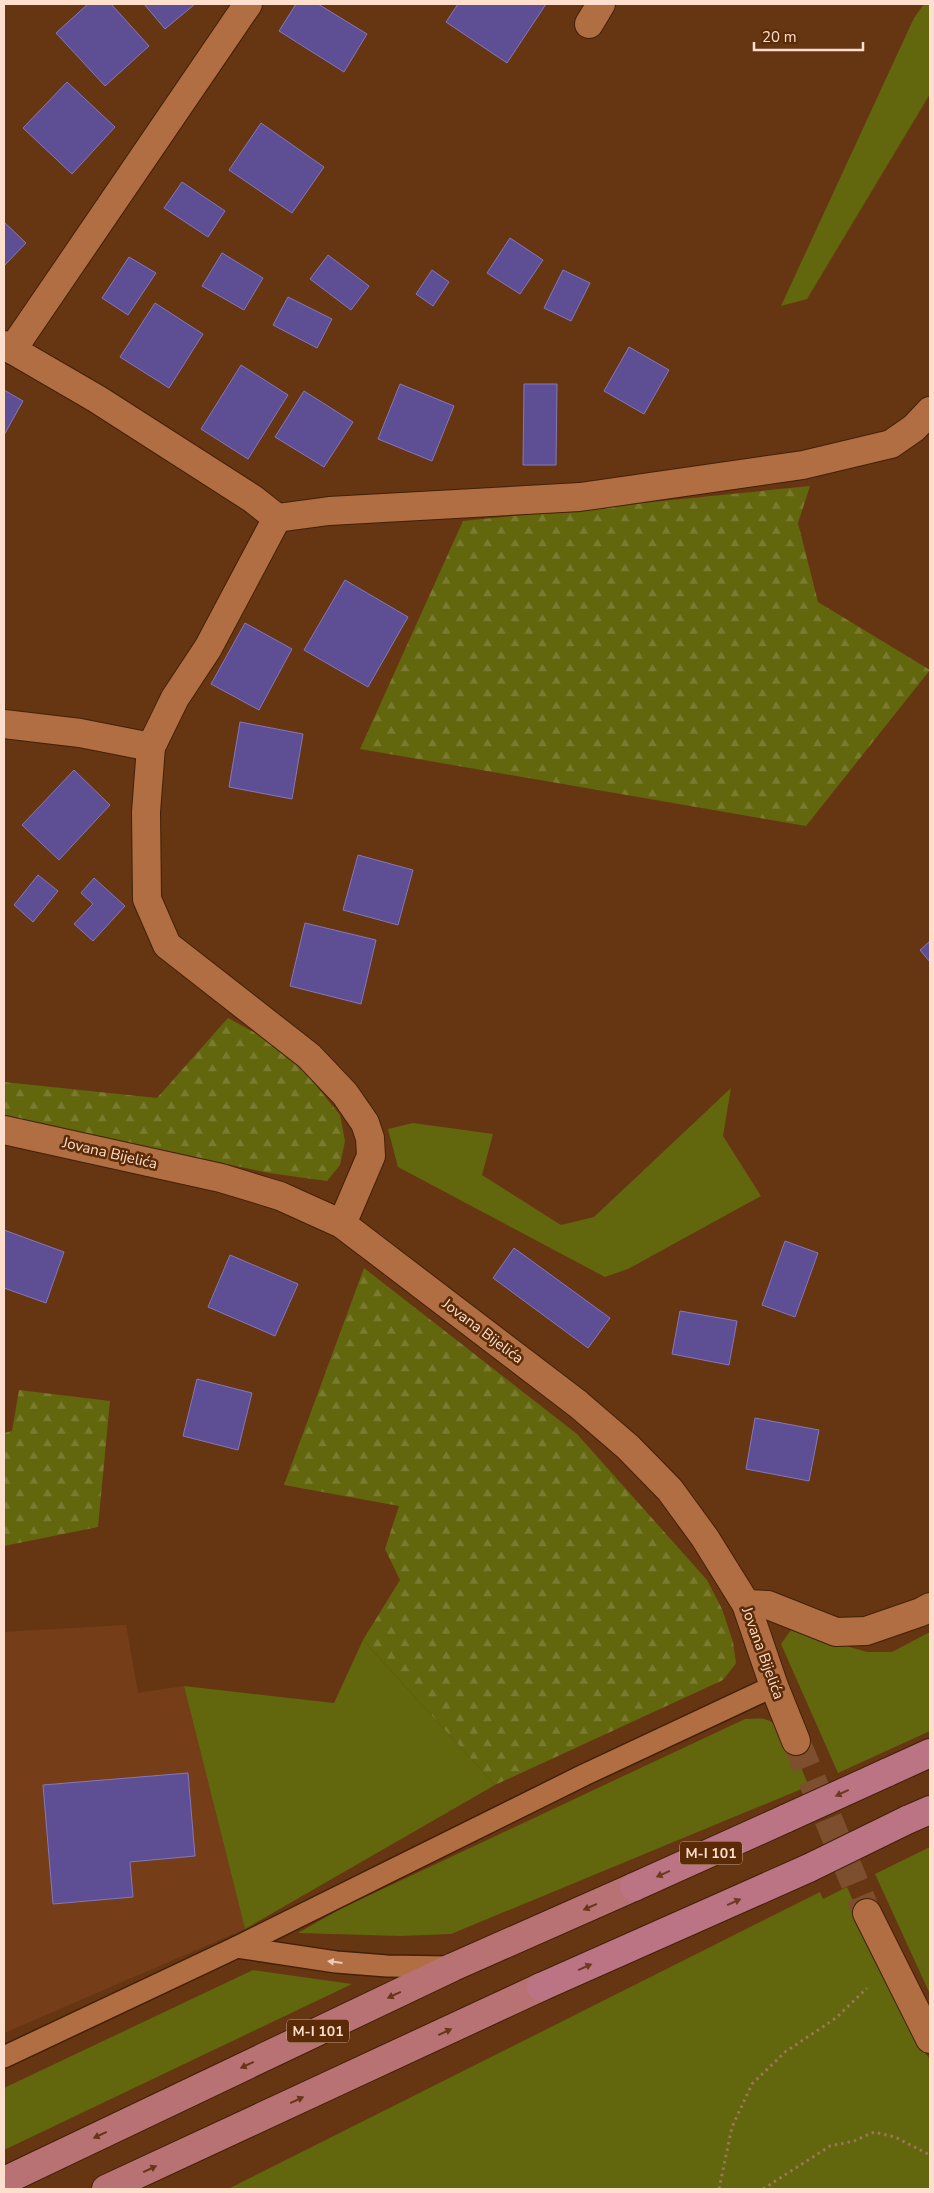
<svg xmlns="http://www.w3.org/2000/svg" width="934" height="2193" font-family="'Nunito Sans',sans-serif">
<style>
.built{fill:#753e18}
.grass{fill:#62660d}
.forest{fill:url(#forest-firs)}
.building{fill:#5e4e93;stroke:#8577bd}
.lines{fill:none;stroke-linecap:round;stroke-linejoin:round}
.minor-tunnel{stroke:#7d4f2f;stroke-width:28;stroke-dasharray:28 14;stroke-linecap:butt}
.service-casing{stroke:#422008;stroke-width:24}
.minor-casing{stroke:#422008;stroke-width:30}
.primary-casing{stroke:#422008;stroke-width:30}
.trunk-casing{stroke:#422008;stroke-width:30}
.path{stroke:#9f7558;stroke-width:3;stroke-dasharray:2.5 4;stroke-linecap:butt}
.service{stroke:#b16e42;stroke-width:21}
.minor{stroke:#b16e42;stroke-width:28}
.primary{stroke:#b87273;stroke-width:28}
.trunk{stroke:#ba7484;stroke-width:28}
.trunk-bridge-casing{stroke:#422008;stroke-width:30;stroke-linecap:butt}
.trunk-bridge{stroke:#ba7484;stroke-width:28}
.oneway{fill:#6d3a1f}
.oneway2{fill:#683616}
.oneway3{fill:#efc8b1}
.labels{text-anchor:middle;stroke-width:5;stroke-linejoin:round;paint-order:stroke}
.shield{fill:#5a2b06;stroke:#cda991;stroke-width:1}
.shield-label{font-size:14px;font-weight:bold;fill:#fedfcd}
.street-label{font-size:15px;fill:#fedfcd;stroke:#5a2b06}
</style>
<defs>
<pattern id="forest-firs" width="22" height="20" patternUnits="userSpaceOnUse" patternTransform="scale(1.25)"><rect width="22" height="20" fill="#62660d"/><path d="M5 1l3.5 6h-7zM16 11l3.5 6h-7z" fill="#7a7b2f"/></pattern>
</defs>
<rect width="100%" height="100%" fill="#663613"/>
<!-- built -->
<polygon class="built" points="126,1625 138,1693 184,1686 245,1929 4,2033 4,1632"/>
<!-- grass -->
<g class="grass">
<polygon points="924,4 930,4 930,94 807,299 781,306 914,18"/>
<polygon points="731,1088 723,1136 761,1196 628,1269 605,1277 398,1167 388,1129 413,1123 493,1134 482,1175 561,1225 594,1217"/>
<polygon points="791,1630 867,1652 892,1652 930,1632 930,1731 838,1773 781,1644"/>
<polygon points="363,1640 495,1785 245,1929 184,1686 334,1703"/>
<path d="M745 1719C751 1719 758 1718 764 1719 787 1724 800 1767 809 1786L451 1934 400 1936 298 1933 342 1908Z"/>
<polygon points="930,1847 930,1994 875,1874"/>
<polygon points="847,1887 907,2024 930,2060 930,2189 228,2189 820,1892 823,1899"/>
<polygon points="253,1970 352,1984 4,2150 4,2088"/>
</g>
<!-- forest -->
<g class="forest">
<polygon points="810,486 798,523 818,602 930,670 806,826 360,749 463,521"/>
<polygon points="228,1018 280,1047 314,1083 340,1115 345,1141 340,1165 327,1181 269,1173 4,1116 4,1082 157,1098"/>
<polygon points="364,1268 577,1434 707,1580 722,1609 733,1642 736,1663 723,1680 495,1785 363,1640 400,1580 385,1549 399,1506 284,1485"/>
<polygon points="19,1390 110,1401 98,1527 4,1546 4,1433 12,1431"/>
</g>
<!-- building -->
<g class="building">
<polygon points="88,4 111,4 149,46 105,86 56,33"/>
<polygon points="144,4 195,4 165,29"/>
<polygon points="296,4 318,4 367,34 344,72 279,31"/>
<polygon points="458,4 546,4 507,63 446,22"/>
<polygon points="67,82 115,127 72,174 23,128"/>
<polygon points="261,123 324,167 292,213 229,170"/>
<polygon points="182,182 225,211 208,237 164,208"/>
<polygon points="4,222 26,243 4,266"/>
<polygon points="510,238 543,260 520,294 487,273"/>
<polygon points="222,253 263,278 244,310 202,286"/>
<polygon points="328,255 369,286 351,310 310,279"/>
<polygon points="129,257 156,273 128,315 102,298"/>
<polygon points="432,270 449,282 433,306 416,294"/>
<polygon points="563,270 590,283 571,321 544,308"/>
<polygon points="288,297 332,319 317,348 273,325"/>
<polygon points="155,303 203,334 169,388 120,357"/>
<polygon points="629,347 669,370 644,414 604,391"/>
<polygon points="241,365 288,395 248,459 201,429"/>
<polygon points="400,384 454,406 432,461 378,439"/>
<polygon points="524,384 557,384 556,465 523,465"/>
<polygon points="4,390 23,401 4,435"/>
<polygon points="304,391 353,422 324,467 275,437"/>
<polygon points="345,580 408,617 368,687 304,650"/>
<polygon points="245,623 292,649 259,710 211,684"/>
<polygon points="240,722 303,734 292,799 229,787"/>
<polygon points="74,770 110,805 59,860 22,825"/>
<polygon points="358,855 413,870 398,925 343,910"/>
<polygon points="38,875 58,891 33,922 14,905"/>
<polygon points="94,878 125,906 93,941 74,924 93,904 81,893"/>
<polygon points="305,923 376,940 361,1004 290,986"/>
<polygon points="930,941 930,962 920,950"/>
<polygon points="4,1230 64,1252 46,1303 4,1288"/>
<polygon points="785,1241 818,1253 795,1317 762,1305"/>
<polygon points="514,1248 610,1318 588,1348 493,1278"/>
<polygon points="230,1255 298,1284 275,1336 208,1307"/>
<polygon points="680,1311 737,1321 729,1365 672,1354"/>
<polygon points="197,1379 252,1393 238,1450 183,1436"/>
<polygon points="755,1418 819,1430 809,1481 746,1469"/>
<polygon points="188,1773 195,1856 130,1862 133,1897 53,1904 43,1785"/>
</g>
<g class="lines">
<!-- minor-tunnel -->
<polyline class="minor-tunnel" points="796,1741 867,1913"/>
<!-- service casing -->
<g class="service-casing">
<g id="service">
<polyline points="237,1947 336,1962 387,1966 450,1967"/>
<polyline points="4,2057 237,1947 584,1775 774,1686"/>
</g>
</g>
<!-- minor casing -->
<g class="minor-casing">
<g id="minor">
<polyline points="589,24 601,4"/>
<polyline points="4,345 97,399 253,499 277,518 208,648 175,698 151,747 146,812 147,899 167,945 309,1056 345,1094 365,1123 370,1138 371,1156 342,1224"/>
<polyline points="12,350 248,4"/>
<polyline points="277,518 329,511 580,497 803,465 891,444 914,428 930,411"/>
<polyline points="4,724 80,733 151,747"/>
<polyline points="4,1130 221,1178 280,1196 342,1224 578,1404 628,1447 670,1490 705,1538 746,1604 774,1686 796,1741"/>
<polyline points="746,1604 768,1605 836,1632 866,1631 921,1612 930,1607"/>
<polyline points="867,1913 930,2039"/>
</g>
</g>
<!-- primary casing -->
<g class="primary-casing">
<g id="primary">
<polyline points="4,2181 453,1967 634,1887"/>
<polyline points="106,2189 541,1987"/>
</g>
</g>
<!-- trunk casing -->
<g class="trunk-casing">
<g id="trunk">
<polyline points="886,1773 930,1753"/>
<polyline points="907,1820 930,1810"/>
<polyline points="634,1887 787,1818"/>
<polyline points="541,1987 809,1868"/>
</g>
</g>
<!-- path -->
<g class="path">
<polyline points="719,2189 732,2127 752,2084 785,2052 836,2018 867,1988"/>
<polyline points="763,2189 830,2146 854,2141 874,2132 895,2137 930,2155"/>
</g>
<!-- service -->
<use href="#service" class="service"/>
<!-- minor -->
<use href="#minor" class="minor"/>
<!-- primary -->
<use href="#primary" class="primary"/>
<!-- trunk -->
<use href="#trunk" class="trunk"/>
<!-- trunk-bridge casing -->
<g class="trunk-bridge-casing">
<g id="trunk-bridge">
<polyline points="787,1818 886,1773"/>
<polyline points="809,1868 907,1820"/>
</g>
</g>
<!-- trunk-bridge -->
<use href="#trunk-bridge" class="trunk-bridge"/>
</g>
<!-- one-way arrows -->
<defs><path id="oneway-solid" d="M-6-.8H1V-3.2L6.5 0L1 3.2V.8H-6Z" transform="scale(1.25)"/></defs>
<g class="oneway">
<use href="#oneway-solid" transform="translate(842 1793) rotate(155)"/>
<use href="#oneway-solid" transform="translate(663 1874) rotate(156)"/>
<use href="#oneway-solid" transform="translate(734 1902) rotate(-24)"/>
<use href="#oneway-solid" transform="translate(585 1967) rotate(-24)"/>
</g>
<g class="oneway2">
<use href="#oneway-solid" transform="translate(590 1907) rotate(156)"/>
<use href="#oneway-solid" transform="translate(394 1995) rotate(155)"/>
<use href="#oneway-solid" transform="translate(445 2032) rotate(-25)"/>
<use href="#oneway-solid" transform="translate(247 2065) rotate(155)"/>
<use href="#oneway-solid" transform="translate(297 2100) rotate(-25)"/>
<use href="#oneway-solid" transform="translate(100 2135) rotate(155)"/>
<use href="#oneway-solid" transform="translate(150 2169) rotate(-25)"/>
</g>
<use class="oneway3" href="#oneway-solid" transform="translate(335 1962) rotate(-173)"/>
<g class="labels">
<!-- shield labels -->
<g class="shield">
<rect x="680" y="1841.5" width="62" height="23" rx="4"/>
<rect x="287" y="2019.5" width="62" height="23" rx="4"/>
</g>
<g class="shield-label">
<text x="711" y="1858">M-I 101</text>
<text x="318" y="2036">M-I 101</text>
</g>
<!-- street labels -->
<g class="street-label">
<text transform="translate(110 1153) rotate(13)" y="5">Jovana Bijelića</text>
<text transform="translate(483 1331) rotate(37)" y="5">Jovana Bijelića</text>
<text transform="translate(763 1653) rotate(70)" y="5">Jovana Bijelića</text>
</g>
</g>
<!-- border -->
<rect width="934" height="2193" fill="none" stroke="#fedfcd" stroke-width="10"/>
<!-- scale -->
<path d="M754 42v8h109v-8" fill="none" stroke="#fedfcd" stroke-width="2.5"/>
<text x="762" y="42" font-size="15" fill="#fedfcd" stroke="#5a2b06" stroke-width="4" paint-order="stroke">20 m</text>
</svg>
